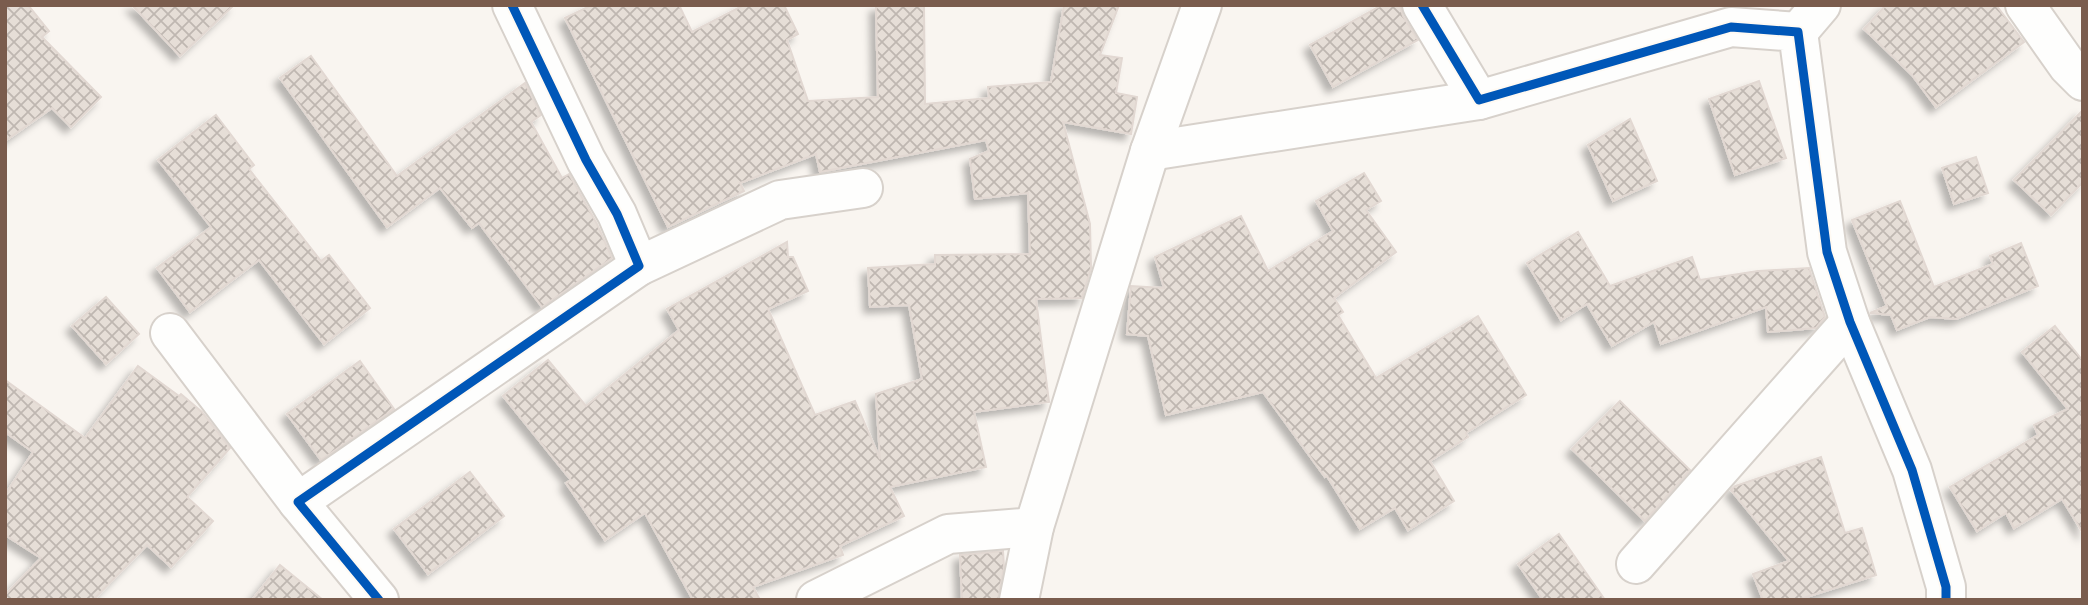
<svg xmlns="http://www.w3.org/2000/svg" width="2088" height="605" font-family="'PT Sans Narrow',sans-serif">
<style>
.building{fill:url(#building-cross-hatch);stroke:#e2d8d2;stroke-width:2;filter:url(#shadow)}
.lines{fill:none;stroke-linecap:round;stroke-linejoin:round}
.minor-casing{stroke:#d7d1cb;stroke-width:42}
.minor{stroke:#fefefd;stroke-width:38}
.cycleway-casing{stroke:#fffaf3;stroke-width:13}
.cycleway{stroke:#0057b8;stroke-width:9}
</style>
<defs>
<pattern id="building-cross-hatch" width="8" height="8" patternUnits="userSpaceOnUse" patternTransform="scale(1.75)"><rect width="8" height="8" fill="#e6ded7"/><path d="M0 0l8 8M0 8l8-8" fill="none" stroke="#bfb7b1"/></pattern>
<filter id="shadow"><feDropShadow dx="-6" dy="6" stdDeviation="3.5" flood-color="#0004"/></filter>
</defs>
<rect width="100%" height="100%" fill="#f9f5f0"/>
<!-- building -->
<g class="building">
<polygon points="5,5 28,5 49,31 42,37 101,97 71,127 52,108 5,141"/>
<polygon points="132,5 234,5 180,56"/>
<polygon points="592,5 679,5 692,32 744,5 784,5 798,34 787,40 808,101 878,97 876,6 924,5 925,104 989,98 988,87 1051,82 1064,5 1119,5 1100,55 1122,58 1116,93 1137,97 1131,134 1063,122 1090,224 1091,268 1082,298 1036,299 1049,402 974,412 986,467 890,487 904,516 840,546 843,555 753,587 760,600 693,600 645,513 605,540 566,483 571,480 503,396 548,360 586,406 679,330 667,309 787,242 788,257 793,257 808,291 768,309 815,415 855,401 880,459 876,394 922,379 909,305 870,307 868,268 935,264 935,255 1030,254 1028,193 975,199 970,159 989,151 986,140 820,172 816,154 740,183 744,191 668,227 565,18"/>
<polygon points="1382,5 1400,5 1403,16 1418,40 1333,87 1310,45"/>
<polygon points="1886,5 1996,5 2024,42 1936,107 1912,75 1864,29"/>
<polygon points="311,56 397,176 525,83 541,115 531,122 562,178 569,174 597,224 612,258 542,307 479,223 472,228 440,188 387,227 280,78"/>
<polygon points="1759,81 1786,158 1735,175 1709,99"/>
<polygon points="2083,110 2083,182 2051,215 2014,180"/>
<polygon points="216,115 254,165 249,169 321,261 329,255 370,308 324,344 259,260 190,312 157,268 211,227 158,160"/>
<polygon points="1630,119 1657,181 1613,201 1588,145"/>
<polygon points="1976,157 1988,193 1954,204 1942,168"/>
<polygon points="1364,173 1381,201 1366,210 1396,252 1334,298 1343,312 1338,315 1376,378 1478,316 1526,395 1466,433 1468,437 1430,461 1454,501 1408,530 1395,508 1360,529 1327,476 1325,477 1263,392 1166,415 1148,336 1127,334 1131,286 1164,288 1155,257 1241,216 1268,271 1333,231 1316,201"/>
<polygon points="1900,201 1934,287 1993,264 1990,256 2021,243 2038,286 1956,319 1930,317 1897,330 1891,315 1870,313 1887,306 1852,220"/>
<polygon points="1578,232 1610,286 1692,257 1700,280 1758,271 1809,268 1825,317 1816,328 1768,332 1766,307 1661,344 1654,322 1612,346 1587,304 1561,320 1527,263"/>
<polygon points="106,297 139,334 106,364 72,326"/>
<polygon points="2055,326 2083,361 2083,533 2062,499 2014,528 2006,513 1977,531 1950,487 2038,435 2034,425 2068,409 2022,352"/>
<polygon points="360,361 394,409 321,460 287,414"/>
<polygon points="138,366 179,396 181,394 202,412 230,448 187,497 213,521 171,567 147,545 93,600 5,600 5,595 41,558 5,535 5,495 33,452 5,432 5,380 85,438"/>
<polygon points="1620,401 1690,470 1645,521 1572,449"/>
<polygon points="1821,457 1845,533 1862,528 1876,575 1797,600 1763,600 1753,574 1789,561 1731,490 1735,486"/>
<polygon points="470,472 504,516 428,574 394,529"/>
<polygon points="1559,534 1605,600 1543,600 1518,564"/>
<polygon points="1003,551 1004,567 998,600 962,600 960,555"/>
<polygon points="280,565 323,600 252,600"/>
</g>
<g class="lines">
<!-- minor casing -->
<g class="minor-casing">
<g id="minor">
<polyline points="1422,5 1479,100 1731,27 1798,32 1827,252 1850,322 1912,470 1946,587 1946,600"/>
<polyline points="2025,5 2068,66 2083,81"/>
<polyline points="1798,32 1821,5"/>
<polyline points="1150,151 1479,100"/>
<polyline points="639,266 780,200 863,188"/>
<polyline points="170,333 298,502"/>
<polyline points="1636,564 1850,322"/>
<polyline points="379,600 298,502 639,266 617,214 586,160 512,5"/>
<polyline points="816,600 948,534 1034,527"/>
<polyline points="1019,600 1034,527 1150,151 1202,5"/>
</g>
</g>
<!-- minor -->
<use href="#minor" class="minor"/>
<!-- cycleway casing -->
<g class="cycleway-casing">
<g id="cycleway">
<polyline points="1422,5 1479,100 1731,27 1798,32 1827,252 1850,322 1912,470 1946,587 1946,600"/>
<polyline points="379,600 298,502 639,266 617,214 586,160 512,5"/>
</g>
</g>
<!-- cycleway -->
<use href="#cycleway" class="cycleway"/>
</g>
<!-- border -->
<rect width="2088" height="605" fill="none" stroke="#7a5c4d" stroke-width="14"/>
</svg>
